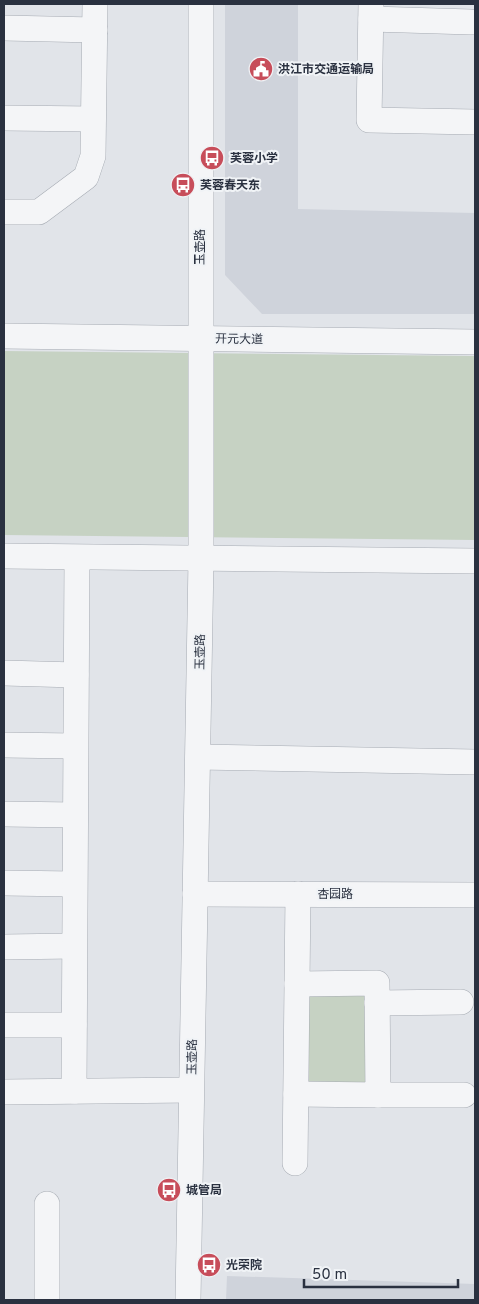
<svg xmlns="http://www.w3.org/2000/svg" width="479" height="1304" font-family="Overpass,'Noto Sans SC',sans-serif">
<style>
.built{fill:#cfd3db}
.green{fill:#c6d2c3}
.lines{fill:none;stroke-linecap:round;stroke-linejoin:round}
.minor-casing{stroke:#a6abb3;stroke-width:26}
.minor{stroke:#f4f5f7;stroke-width:25}
.labels{text-anchor:middle;stroke-width:4;stroke-linejoin:round;paint-order:stroke}
.poi-label{font-size:12px;font-weight:bold;fill:#2a3140;stroke:#f0f3f6;text-anchor:start}
.street-label{font-size:12px;fill:#2a3140;stroke:#f0f3f6}
</style>
<rect width="100%" height="100%" fill="#e1e4e9"/>
<!-- built -->
<g class="built">
<polygon points="225,4 298,4 298,209 475,213 475,314 262,314 225,275"/>
<polygon points="227,1276 475,1284 475,1300 226,1300"/>
</g>
<!-- green -->
<g class="green">
<polygon points="4,351 475,356 475,540 4,535"/>
<polygon points="308,994 369,994 370,1085 308,1085"/>
</g>
<g class="lines">
<!-- minor casing -->
<g class="minor-casing">
<g id="minor">
<polyline points="371,4 369,120 475,122"/>
<polyline points="371,19 471,22"/>
<polyline points="4,28 95,30"/>
<polyline points="4,118 93,119"/>
<polyline points="4,212 39,212 86,177 93,156 95,4"/>
<polyline points="4,336 475,342"/>
<polyline points="4,556 475,561"/>
<polyline points="4,673 76,675"/>
<polyline points="4,745 75,746"/>
<polyline points="198,757 475,762"/>
<polyline points="4,814 75,815"/>
<polyline points="4,883 74,884"/>
<polyline points="195,894 475,895"/>
<polyline points="4,947 74,946"/>
<polyline points="377,1003 461,1002"/>
<polyline points="4,1025 74,1025"/>
<polyline points="74,1091 77,558"/>
<polyline points="4,1092 191,1090"/>
<polyline points="296,1094 378,1095 377,983 297,984"/>
<polyline points="378,1095 464,1095"/>
<polyline points="295,1163 298,894"/>
<polyline points="47,1204 47,1300"/>
<polyline points="188,1300 201,560 201,4"/>
</g>
</g>
<!-- minor -->
<use href="#minor" class="minor"/>
</g>
<!-- icons -->
<defs>
<g id="civic-disc" transform="scale(1.25)"><circle r="9.5" fill="#c74d5a" stroke="#f0f3f6"/><path d="M-.6-6.5H3V-4.5H.6V-3L4-1V1h2V6H-6V1h2V-1L-.6-3ZM-1.2 2.5V6h2.4V2.5Z" fill="#fff"/></g>
<g id="bus-disc" transform="scale(1.25)"><circle r="9.5" fill="#c74d5a" stroke="#f0f3f6"/><path d="M-5-6H5V4H4V6H2V4H-2V6H-4V4H-5ZM-3.5-4V0h7V-4ZM-3.5 1.2v1.5H-2V1.2ZM2 1.2v1.5H3.5V1.2Z" fill="#fff"/></g>
</defs>
<g fill-rule="evenodd">
<use href="#civic-disc" x="261" y="69"/>
<use href="#bus-disc" x="212" y="158"/>
<use href="#bus-disc" x="183" y="185"/>
<use href="#bus-disc" x="169" y="1190"/>
<use href="#bus-disc" x="209" y="1265"/>
</g>
<g class="labels">
<!-- poi labels -->
<g class="poi-label">
<text x="278" y="73">洪江市交通运输局</text>
<text x="230" y="162">芙蓉小学</text>
<text x="200" y="189">芙蓉春天东</text>
<text x="186" y="1194">城管局</text>
<text x="226" y="1269">光荣院</text>
</g>
<!-- street labels -->
<g class="street-label">
<text transform="translate(200 247) rotate(-90)" y="4">玉壶路</text>
<text transform="translate(239 339) rotate(1)" y="4">开元大道</text>
<text transform="translate(200 652) rotate(-89)" y="4">玉壶路</text>
<text x="335" y="898">杏园路</text>
<text transform="translate(192 1057) rotate(-89)" y="4">玉壶路</text>
</g>
</g>
<!-- border -->
<rect width="479" height="1304" fill="none" stroke="#2a3140" stroke-width="10"/>
<!-- scale -->
<path d="M304 1279v8h154v-8" fill="none" stroke="#2a3140" stroke-width="2.5"/>
<text x="312" y="1279" font-size="15" fill="#2a3140" stroke="#f0f3f6" stroke-width="4" paint-order="stroke">50 m</text>
</svg>
